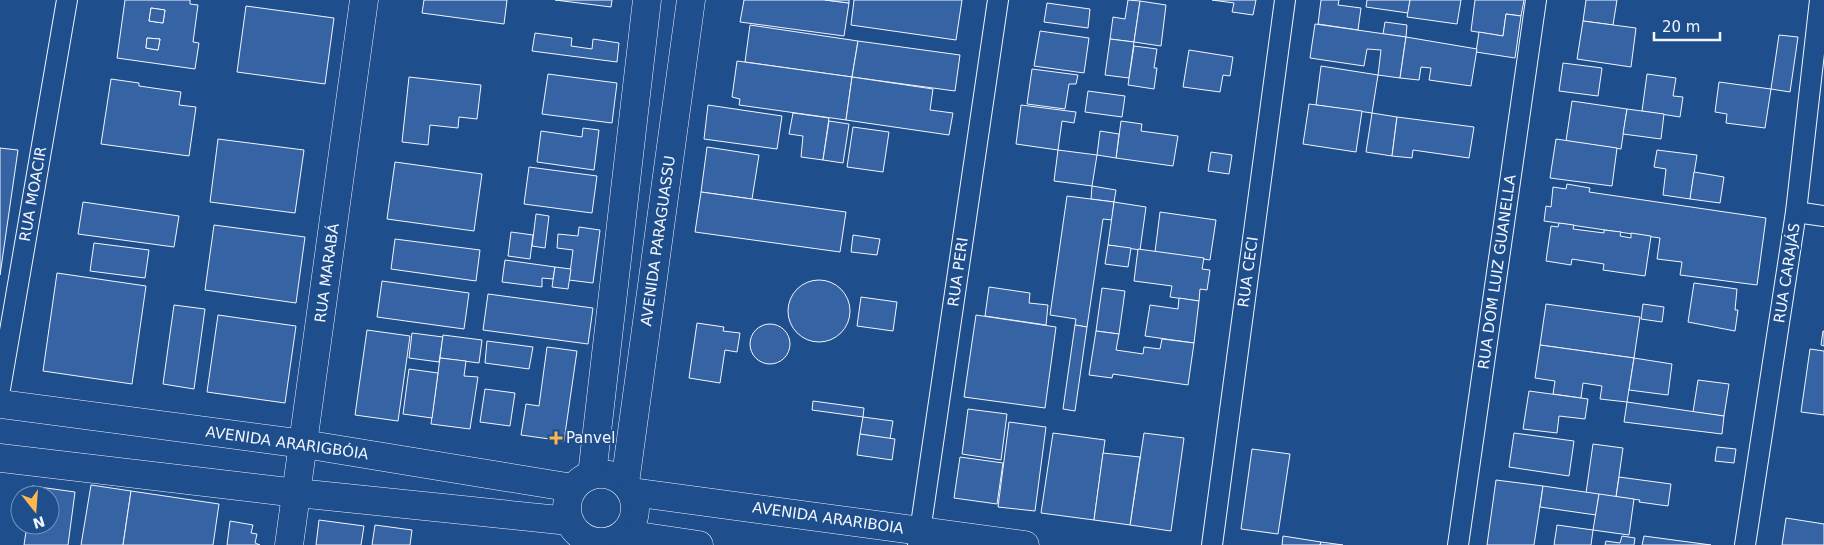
<svg xmlns="http://www.w3.org/2000/svg" width="1824" height="545" font-family="'DejaVu Sans',sans-serif">
<style>
.building{fill:#3563a3;stroke:#f2f6ff;fill-rule:evenodd}
.lines{fill:none;stroke-linecap:round;stroke-linejoin:round}
.street-casing{stroke:#f2f6ff;stroke-width:22}
.secondary-casing{stroke:#f2f6ff;stroke-width:29}
.street{stroke:#1f4e8c;stroke-width:20}
.secondary{stroke:#1f4e8c;stroke-width:28}
.poi-dot{fill:#ffb74d;stroke:#1f4e8c;stroke-width:2}
.labels{text-anchor:middle;stroke-width:4;stroke-linejoin:round;paint-order:stroke}
.street-label{font-size:15px;fill:#f2f6ff;stroke:#1f4e8c}
.poi-label{font-size:15px;fill:#f2f6ff;stroke:#1f4e8c;text-anchor:start}
</style>
<rect width="100%" height="100%" fill="#1f4e8c"/>
<!-- building -->
<g class="building">
<path d="M125 0H190V4L198 5 193 42 199 43 195 69 117 58ZM151 8 165 10 163 23 149 21ZM147 38 160 39 158 50 146 48Z"/>
<polygon points="424,0 507,0 504,24 422,13"/>
<polygon points="555,0 612,0 611,7"/>
<polygon points="744,0 825,0 849,3 844,36 740,22"/>
<polygon points="825,0 849,0 849,3"/>
<polygon points="854,0 962,0 956,40 851,25"/>
<polygon points="1128,0 1140,1 1134,42 1110,39 1113,17 1125,19"/>
<polygon points="1212,0 1256,0 1253,15 1232,12 1234,3"/>
<polygon points="1321,0 1339,0 1338,5 1361,8 1358,30 1318,24"/>
<polygon points="1367,0 1410,0 1408,13 1366,7"/>
<polygon points="1410,0 1461,0 1457,24 1407,17"/>
<polygon points="1475,0 1524,0 1521,16 1506,14 1503,36 1471,31"/>
<polygon points="1586,0 1617,0 1613,25 1583,21"/>
<polygon points="1140,1 1166,5 1161,46 1134,42"/>
<polygon points="1047,3 1090,9 1088,28 1044,22"/>
<polygon points="246,6 334,18 325,84 237,72"/>
<polygon points="151,8 165,10 163,23 149,21"/>
<polygon points="1506,14 1521,16 1515,58 1476,52 1479,32 1503,36"/>
<polygon points="1583,21 1636,28 1631,67 1577,59"/>
<polygon points="1385,22 1407,25 1406,37 1383,34"/>
<polygon points="1315,24 1406,37 1400,78 1378,75 1381,50 1367,49 1364,66 1310,58"/>
<polygon points="750,25 858,41 852,77 745,62"/>
<polygon points="1040,31 1089,38 1084,73 1034,66"/>
<polygon points="535,33 572,38 571,46 592,49 593,39 619,43 617,62 532,51"/>
<polygon points="1779,35 1798,37 1790,92 1771,89"/>
<polygon points="1406,37 1477,49 1471,86 1429,80 1431,68 1421,67 1419,80 1400,78"/>
<polygon points="147,38 160,39 158,50 146,48"/>
<polygon points="1110,39 1134,42 1129,78 1105,75"/>
<polygon points="858,41 960,55 955,91 852,77"/>
<polygon points="1134,46 1157,49 1154,68 1157,68 1154,89 1128,85"/>
<polygon points="1189,50 1233,57 1230,76 1223,75 1220,92 1183,87"/>
<polygon points="737,61 852,77 846,120 739,105 740,99 732,97"/>
<polygon points="1563,63 1602,68 1598,96 1559,91"/>
<polygon points="1321,66 1378,75 1372,113 1316,105"/>
<polygon points="1032,69 1078,75 1076,84 1069,84 1065,109 1027,104"/>
<polygon points="548,74 617,83 612,123 542,114"/>
<polygon points="1647,74 1676,78 1673,96 1683,97 1680,117 1642,111"/>
<polygon points="409,77 481,85 477,119 459,117 458,128 430,125 428,145 402,142"/>
<polygon points="852,77 933,89 930,110 953,113 949,135 846,120"/>
<polygon points="111,79 139,83 139,86 181,92 179,105 196,107 189,156 101,144"/>
<polygon points="1719,82 1771,89 1765,128 1726,123 1727,114 1715,112"/>
<polygon points="1088,91 1125,96 1122,117 1085,112"/>
<polygon points="1572,101 1627,109 1621,149 1566,141"/>
<polygon points="1309,104 1362,111 1356,152 1303,144"/>
<polygon points="708,105 782,116 777,149 704,139"/>
<polygon points="1021,105 1076,112 1074,123 1062,121 1058,150 1016,144"/>
<polygon points="1627,109 1664,114 1661,139 1623,134"/>
<polygon points="793,113 829,118 823,160 801,157 803,136 789,134"/>
<polygon points="1372,113 1397,117 1392,156 1366,152"/>
<polygon points="1397,117 1474,127 1469,158 1413,150 1412,158 1392,156"/>
<polygon points="829,121 849,124 843,163 823,160"/>
<polygon points="1121,121 1142,124 1141,131 1178,136 1173,166 1116,158"/>
<polygon points="853,127 889,132 883,172 847,167"/>
<polygon points="583,128 599,130 594,170 537,162 541,131 582,137"/>
<polygon points="1100,131 1119,134 1116,158 1097,155"/>
<polygon points="218,139 304,150 295,213 210,202"/>
<polygon points="1556,139 1617,148 1612,186 1550,178"/>
<polygon points="707,147 759,155 752,199 701,192"/>
<polygon points="0,148 18,150 0,275"/>
<polygon points="1058,150 1097,155 1092,186 1054,181"/>
<polygon points="1657,150 1697,155 1690,199 1663,195 1666,169 1654,167"/>
<polygon points="1211,152 1232,155 1229,174 1208,171"/>
<polygon points="395,162 482,174 474,231 387,219"/>
<polygon points="529,167 597,176 592,213 524,204"/>
<polygon points="1694,172 1724,177 1720,203 1690,199"/>
<polygon points="1567,184 1590,188 1589,192 1766,218 1757,285 1680,275 1682,262 1657,259 1660,238 1544,221 1546,206 1551,207 1553,187 1566,189"/>
<polygon points="1092,186 1116,190 1114,202 1091,199"/>
<polygon points="701,192 846,212 840,252 695,232"/>
<polygon points="1067,196 1114,202 1112,220 1103,219 1087,327 1075,325 1076,319 1050,315"/>
<polygon points="83,202 179,216 174,247 78,234"/>
<polygon points="1114,202 1146,207 1140,250 1108,245"/>
<polygon points="1160,212 1216,220 1210,260 1155,252"/>
<polygon points="536,214 549,216 545,248 532,246"/>
<polygon points="1559,223 1574,225 1573,229 1604,233 1604,230 1621,232 1620,236 1631,238 1631,233 1651,236 1645,276 1603,270 1604,264 1572,259 1571,265 1546,261 1551,226 1558,227"/>
<polygon points="214,225 305,237 296,303 205,290"/>
<polygon points="579,227 600,230 593,283 569,280 573,250 557,248 558,234 578,236"/>
<polygon points="511,232 533,235 530,259 508,256"/>
<polygon points="853,235 880,239 877,255 851,252"/>
<polygon points="395,239 480,250 476,281 391,269"/>
<polygon points="94,243 149,250 145,278 90,271"/>
<polygon points="1108,245 1131,248 1128,267 1105,264"/>
<polygon points="1138,249 1204,258 1202,269 1210,270 1207,290 1200,289 1199,301 1170,297 1172,286 1134,281"/>
<polygon points="505,260 555,267 553,279 542,278 542,287 502,282"/>
<polygon points="555,267 571,269 568,289 552,287"/>
<polygon points="57,273 146,286 132,384 43,371"/>
<circle cx="819" cy="311" r="31"/>
<polygon points="382,281 469,293 464,329 377,317"/>
<polygon points="1694,283 1737,289 1735,310 1738,310 1735,331 1688,322"/>
<polygon points="989,287 1030,293 1029,303 1048,305 1046,325 985,316"/>
<polygon points="1102,288 1125,291 1119,334 1096,331"/>
<polygon points="488,294 593,308 588,344 483,330"/>
<polygon points="861,297 897,302 893,331 857,326"/>
<polygon points="1179,298 1199,301 1194,343 1145,336 1150,305 1178,309"/>
<polygon points="1546,304 1640,317 1634,358 1540,345"/>
<polygon points="1643,304 1664,307 1662,322 1641,319"/>
<polygon points="174,305 205,309 194,389 163,384"/>
<polygon points="218,315 296,326 285,403 207,392"/>
<polygon points="976,315 1056,327 1045,408 964,397"/>
<polygon points="697,323 724,327 723,331 740,333 737,352 725,350 720,383 689,378"/>
<circle cx="770" cy="344" r="20"/>
<polygon points="1075,325 1087,327 1075,411 1063,409"/>
<polygon points="367,330 410,336 398,421 355,415"/>
<polygon points="1096,331 1119,334 1116,350 1143,354 1144,347 1160,349 1162,339 1194,343 1188,385 1113,374 1112,378 1089,375"/>
<polygon points="1823,331 1824,331 1824,346 1821,345"/>
<polygon points="412,333 443,337 439,362 409,358"/>
<polygon points="443,335 482,340 479,363 440,358"/>
<polygon points="487,341 533,347 529,369 485,363"/>
<polygon points="1540,345 1634,358 1627,402 1600,399 1602,386 1583,383 1581,398 1553,394 1555,381 1535,378"/>
<polygon points="547,347 577,351 564,441 521,435 526,404 539,406"/>
<polygon points="1810,349 1824,351 1824,415 1801,412"/>
<polygon points="440,358 466,361 464,376 478,377 470,429 431,424"/>
<polygon points="1634,358 1672,364 1668,395 1629,390"/>
<polygon points="409,369 438,373 432,418 403,414"/>
<polygon points="1698,380 1729,384 1724,416 1693,412"/>
<polygon points="485,389 515,393 510,426 480,422"/>
<polygon points="1529,391 1588,399 1585,419 1559,416 1557,433 1523,429"/>
<polygon points="813,401 864,408 863,417 812,410"/>
<polygon points="1627,402 1724,416 1722,434 1624,422"/>
<polygon points="968,409 1007,414 1001,460 962,454"/>
<polygon points="863,417 893,421 890,439 860,434"/>
<polygon points="1009,422 1046,427 1035,511 998,507"/>
<polygon points="1053,433 1105,440 1094,520 1041,513"/>
<polygon points="1144,433 1184,438 1171,531 1130,525"/>
<polygon points="1514,433 1574,441 1569,476 1509,467"/>
<polygon points="860,434 895,439 892,460 857,455"/>
<polygon points="1593,444 1623,448 1616,497 1586,493"/>
<polygon points="1717,447 1736,449 1734,463 1715,461"/>
<polygon points="1252,449 1290,454 1278,534 1241,529"/>
<polygon points="1103,453 1140,457 1130,525 1094,520"/>
<polygon points="960,457 1003,463 997,504 954,498"/>
<polygon points="1619,477 1671,484 1668,506 1639,502 1640,500 1616,497"/>
<polygon points="1496,480 1543,486 1534,545 1487,545"/>
<polygon points="91,485 131,491 123,545 81,545"/>
<polygon points="32,486 75,492 68,545 24,545 27,525 50,525 50,495 31,495"/>
<polygon points="1543,486 1599,494 1596,515 1540,507"/>
<polygon points="131,491 219,504 213,545 123,545"/>
<polygon points="1599,494 1634,499 1629,535 1593,530"/>
<polygon points="1786,518 1824,524 1824,545 1782,545"/>
<polygon points="319,520 364,526 361,545 316,545"/>
<polygon points="230,521 253,525 251,533 257,534 255,543 260,545 227,545"/>
<polygon points="375,525 412,530 410,545 372,545"/>
<polygon points="1557,525 1593,530 1591,545 1554,545"/>
<polygon points="1283,536 1321,542 1320,545 1282,545"/>
<polygon points="1622,536 1635,538 1634,545 1605,545 1606,541 1620,543"/>
<polygon points="1644,536 1711,545 1642,545"/>
<polygon points="1321,542 1343,545 1320,545"/>
</g>
<g class="lines">
<!-- street casing -->
<g class="street-casing">
<g id="street">
<polyline points="1796,212 1824,216"/>
<polyline points="0,389 67,0"/>
<polyline points="918,545 998,0"/>
<polyline points="1212,545 1285,0"/>
<polyline points="1458,545 1536,0"/>
<polyline points="1745,545 1796,212 1820,0"/>
</g>
</g>
<!-- secondary casing -->
<g class="secondary-casing">
<g id="secondary">
<polyline points="0,404 304,444 573,488"/>
<polyline points="0,458 297,493 569,521"/>
<circle cx="601" cy="508" r="34"/>
<polyline points="592,475 647,0"/>
<polyline points="625,483 691,0"/>
<polyline points="632,492 1025,545"/>
<polyline points="625,534 699,545"/>
<polyline points="289,545 364,0"/>
</g>
</g>
<!-- street -->
<use href="#street" class="street"/>
<!-- secondary -->
<use href="#secondary" class="secondary"/>
</g>
<!-- markers -->
<path class="poi-dot" d="M553.5 430.5h5v5h5v5h-5v5h-5v-5h-5v-5h5z"/>
<g class="labels">
<!-- street labels -->
<g class="street-label">
<text transform="translate(33 194) rotate(-80)" y="5">RUA MOACIR</text>
<text transform="translate(658 241) rotate(-82)" y="5">AVENIDA PARAGUASSU</text>
<text transform="translate(958 272) rotate(-82)" y="5">RUA PERI</text>
<text transform="translate(1248 272) rotate(-82)" y="5">RUA CECI</text>
<text transform="translate(1497 272) rotate(-82)" y="5">RUA DOM LUIZ GUANELLA</text>
<text transform="translate(327 273) rotate(-82)" y="5">RUA MARABÁ</text>
<text transform="translate(1787 273) rotate(-81)" y="5">RUA CARAJÁS</text>
<text transform="translate(287 443) rotate(8)" y="5">AVENIDA ARARIGBÓIA</text>
<text transform="translate(828 518) rotate(8)" y="5">AVENIDA ARARIBOIA</text>
</g>
<!-- poi labels -->
<g class="poi-label">
<text x="566" y="443">Panvel</text>
</g>
</g>
<!-- north arrow -->
<g transform="translate(35 510) rotate(163)"><circle r="24" fill="#1f4e8c" stroke="#7391ba"/>
<path d="M0-4L9 19L0 12L-9 19Z" fill="#ffb74d"/>
<text y="-8" font-size="14" font-weight="bold" text-anchor="middle" fill="#f2f6ff">N</text>
</g>
<!-- scale -->
<path d="M1654 32v8h66v-8" fill="none" stroke="#f2f6ff" stroke-width="2.5"/>
<text x="1662" y="32" font-size="15" fill="#f2f6ff" stroke="#1f4e8c" stroke-width="4" paint-order="stroke">20 m</text>
</svg>
